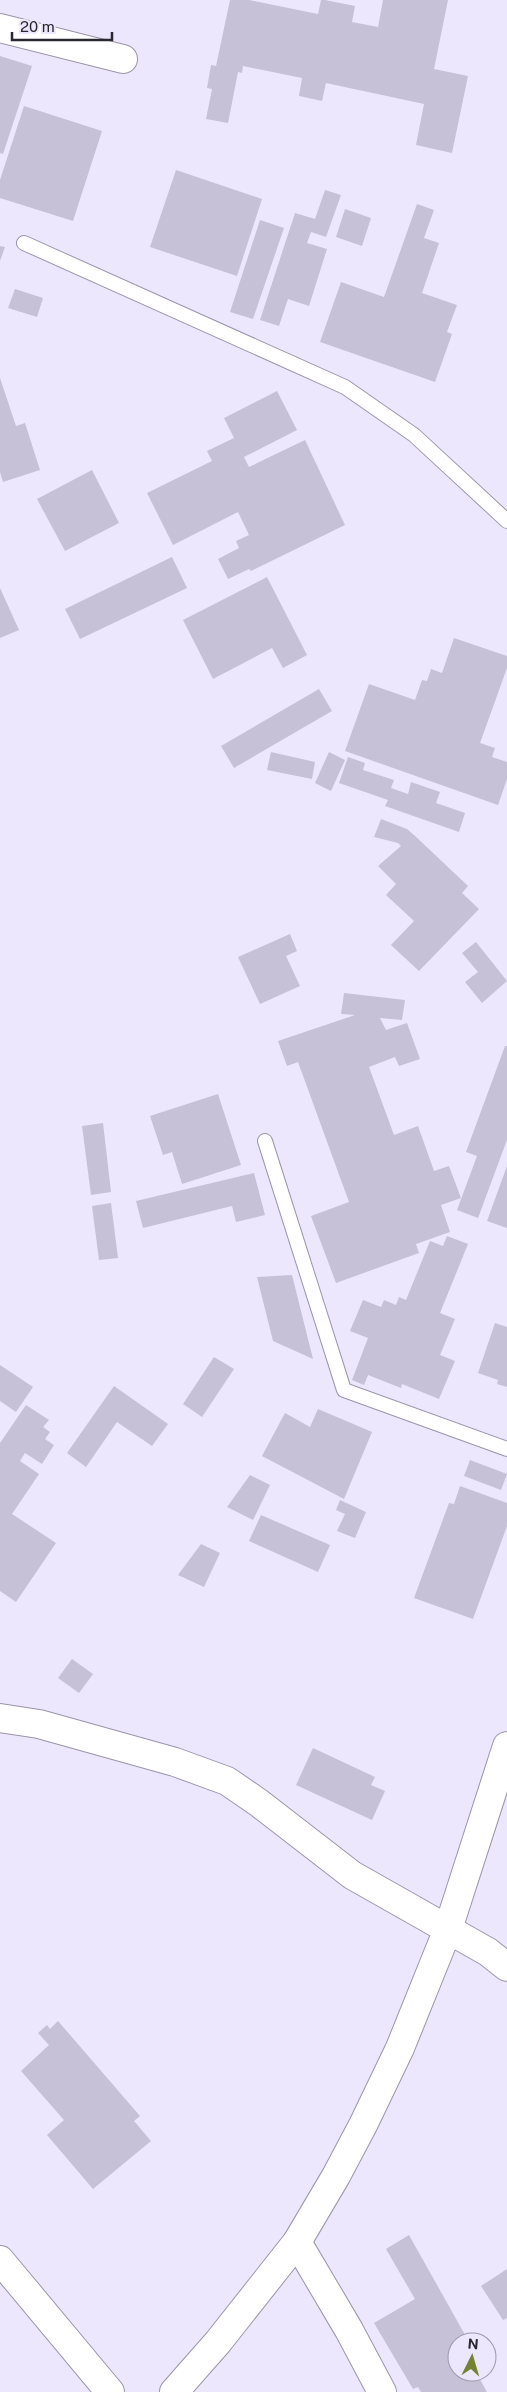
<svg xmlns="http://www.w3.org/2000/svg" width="507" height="2392" font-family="'Public Sans',sans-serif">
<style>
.building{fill:#c7c1d7}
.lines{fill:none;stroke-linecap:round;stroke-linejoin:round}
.lane-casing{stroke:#9a95a9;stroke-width:16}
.street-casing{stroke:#9a95a9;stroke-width:30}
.lane{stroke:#fff;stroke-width:14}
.street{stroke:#fff;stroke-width:28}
</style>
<rect width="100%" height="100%" fill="#ece7fd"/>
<!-- building -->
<g class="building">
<polygon points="230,0 249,0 318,14 321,0 325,0 355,6 352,22 378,27 383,0 448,0 434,69 468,76 452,153 416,145 424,104 326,83 322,101 299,96 302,78 243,66 242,73 238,72 228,123 206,119 212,89 207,88 211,65 216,66"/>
<polygon points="0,56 32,66 3,154 0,153"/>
<polygon points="24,106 102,131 73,221 0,198 0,180"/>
<polygon points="176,170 262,199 237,276 150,247"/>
<polygon points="325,190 341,195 326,237 311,232 307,243 327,249 309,306 288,299 279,326 260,320 295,213 315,219"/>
<polygon points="417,204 434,210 424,238 439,243 422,293 457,305 447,332 452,334 435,382 320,342 341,282 384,297"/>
<polygon points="345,209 371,218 362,246 336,237"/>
<polygon points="260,220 284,228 253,319 230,312"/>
<polygon points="0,246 5,247 0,261"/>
<polygon points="15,289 43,298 37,317 8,308"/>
<polygon points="0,378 16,426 25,423 40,470 3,482 0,472"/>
<polygon points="277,391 297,430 244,457 249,467 305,440 345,525 251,571 249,569 228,579 218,559 239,548 236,541 249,535 238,512 173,545 147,493 212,461 207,451 234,438 224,418"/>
<polygon points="92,470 119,523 65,551 37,499"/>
<polygon points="172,557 187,588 80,639 65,609"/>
<polygon points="267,577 307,655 283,668 272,648 213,679 183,620"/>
<polygon points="0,588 19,630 0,638"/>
<polygon points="454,638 507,656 507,668 480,743 495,748 492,757 507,762 507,779 498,805 345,751 369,684 415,700 422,680 427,681 431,669 442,673"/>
<polygon points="319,689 332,711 234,768 221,746"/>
<polygon points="271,752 315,762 312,779 267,770"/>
<polygon points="329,752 345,760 331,791 315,783"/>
<polygon points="348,757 365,763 363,770 394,780 391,788 408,794 411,782 440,792 436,803 465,813 459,832 385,806 388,800 339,783"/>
<polygon points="381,819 407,829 414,835 468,886 462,893 479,909 419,971 391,945 414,921 386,895 396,884 378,866 401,846 398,843 374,837"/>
<polygon points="290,934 297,951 286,956 300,986 260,1004 238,957"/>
<polygon points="476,942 507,981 482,1003 465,982 478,972 462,953"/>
<polygon points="344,993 405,1000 402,1020 380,1018 386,1030 407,1023 420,1059 399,1066 395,1057 369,1067 394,1135 418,1126 434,1171 449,1166 461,1198 441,1205 450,1232 416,1244 419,1253 336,1283 311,1216 349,1202 298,1062 287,1066 278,1041 355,1015 341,1014"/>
<polygon points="505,1046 507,1046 507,1140 478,1218 457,1210 477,1156 466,1152"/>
<polygon points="218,1094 241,1165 182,1184 172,1152 163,1155 150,1116"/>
<polygon points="103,1123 111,1192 91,1195 82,1126"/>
<polygon points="507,1166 507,1228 487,1221"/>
<polygon points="254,1173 265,1215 236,1222 232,1206 143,1228 136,1201"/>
<polygon points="111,1203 118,1258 99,1260 92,1206"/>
<polygon points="447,1236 468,1244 440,1313 455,1319 440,1355 455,1361 439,1399 402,1384 401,1388 368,1375 364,1385 352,1380 368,1338 350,1331 363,1300 381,1307 384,1300 396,1305 399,1297 406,1300 430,1241 443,1246"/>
<polygon points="292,1275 313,1359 273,1341 257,1277"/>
<polygon points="495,1323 507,1327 507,1387 497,1384 498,1380 478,1373"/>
<polygon points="214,1357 234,1369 202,1417 183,1404"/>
<polygon points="0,1365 33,1387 16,1412 0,1401"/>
<polygon points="114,1386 168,1424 152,1446 117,1422 86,1467 67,1453"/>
<polygon points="26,1405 49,1420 43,1427 50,1432 45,1439 54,1445 42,1464 25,1453 20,1461 39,1474 12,1514 56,1543 16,1602 0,1591 0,1443"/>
<polygon points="318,1409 372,1432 344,1499 262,1456 285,1413 310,1427"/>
<polygon points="470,1460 507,1474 501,1490 464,1476"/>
<polygon points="250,1475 270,1485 253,1520 227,1507"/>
<polygon points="460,1486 507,1503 507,1526 473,1619 414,1598 449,1503 454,1504"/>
<polygon points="340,1500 366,1512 355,1538 337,1531 345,1514 336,1510"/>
<polygon points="261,1515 330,1545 318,1572 249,1541"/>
<polygon points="201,1544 220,1553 204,1587 178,1575"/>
<polygon points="72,1659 93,1674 79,1693 58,1678"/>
<polygon points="313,1748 375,1777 371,1785 385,1791 372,1820 296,1785"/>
<polygon points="58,2021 140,2116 134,2121 151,2141 93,2189 47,2135 64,2120 21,2071 49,2045 38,2033 47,2025 50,2029"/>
<polygon points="409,2235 469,2342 457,2342 457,2372 476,2372 487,2392 421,2392 418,2387 413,2389 374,2323 415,2299 386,2249"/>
<polygon points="507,2269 507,2318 503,2320 481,2286"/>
</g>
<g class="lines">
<!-- lane casing -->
<g class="lane-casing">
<g id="lane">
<polyline points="24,243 345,387 414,435 507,521"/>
<polyline points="265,1141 344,1390 507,1449"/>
</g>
</g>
<!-- street casing -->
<g class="street-casing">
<g id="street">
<polyline points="0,28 123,59"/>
<polyline points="0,1718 39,1724 175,1762 227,1781 259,1803 352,1875 488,1952 507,1967"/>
<polyline points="297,2242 349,2330 382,2392"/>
<polyline points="0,2260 110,2392"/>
<polyline points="174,2392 218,2342 297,2242 336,2176 363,2125 400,2048 448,1929 507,1746"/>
</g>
</g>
<!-- lane -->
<use href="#lane" class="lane"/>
<!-- street -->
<use href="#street" class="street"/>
</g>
<!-- north arrow -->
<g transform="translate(472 2357) rotate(5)"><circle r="24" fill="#ece7fd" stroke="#9e9aab"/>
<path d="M0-4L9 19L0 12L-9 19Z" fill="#738332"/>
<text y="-8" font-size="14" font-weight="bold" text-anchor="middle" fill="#29272f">N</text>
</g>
<!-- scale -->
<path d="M12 32v8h100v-8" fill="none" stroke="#29272f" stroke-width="2.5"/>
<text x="20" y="32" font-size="15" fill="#29272f" stroke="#ece7fd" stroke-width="4" paint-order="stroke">20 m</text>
</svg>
